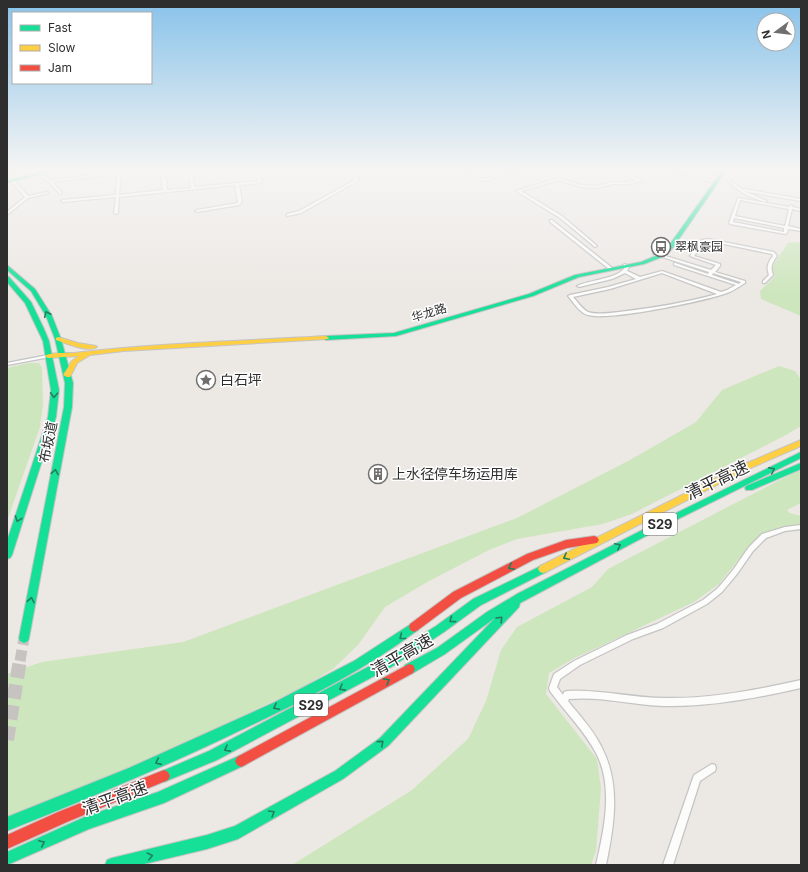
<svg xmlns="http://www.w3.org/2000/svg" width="808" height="872" font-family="Inter,'Noto Sans SC',sans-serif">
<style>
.green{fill:#cee6be}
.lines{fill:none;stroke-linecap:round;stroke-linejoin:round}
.stream{stroke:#99d6ec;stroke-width:1}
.primary-tunnel-far1{stroke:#c6c3c0;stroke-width:11;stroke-dasharray:11 5.5;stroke-linecap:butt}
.primary-tunnel{stroke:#c6c3c0;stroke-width:14;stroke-dasharray:14 7;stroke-linecap:butt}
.street-casing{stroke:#c5c4c5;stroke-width:2.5}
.fast-casing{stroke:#c5c4c5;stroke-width:2}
.slow-casing{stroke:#c5c4c5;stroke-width:2}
.jam-casing{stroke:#c5c4c5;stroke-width:2}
.street{fill:#fcfcfb;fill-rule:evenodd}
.fast{fill:#16e098;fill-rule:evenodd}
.slow{fill:#ffcf43;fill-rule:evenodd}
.jam{fill:#f24e42;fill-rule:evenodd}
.oneway{stroke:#237e5e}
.labels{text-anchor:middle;stroke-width:3;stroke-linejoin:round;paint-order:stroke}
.far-poi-label{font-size:12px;fill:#2e2e2e;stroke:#fff;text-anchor:start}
.far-street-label{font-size:12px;fill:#2e2e2e;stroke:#fff}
.shield{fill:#fff;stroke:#6d6d6d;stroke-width:1}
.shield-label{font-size:13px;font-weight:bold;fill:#2e2e2e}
.poi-label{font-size:14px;fill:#2e2e2e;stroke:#fff;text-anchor:start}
.street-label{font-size:14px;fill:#2e2e2e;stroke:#fff}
.near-street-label{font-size:17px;fill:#2e2e2e;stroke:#fff}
</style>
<rect width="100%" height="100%" fill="#ece8e4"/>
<!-- green -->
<g class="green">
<polygon points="801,242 801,316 761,299 760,291 775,276 772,267 788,243"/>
<polygon points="28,363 39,363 42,368 43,405 40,427 7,521 7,368"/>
<polygon points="779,366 795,371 801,380 801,426 786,435 632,514 603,524 517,539 489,550 429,581 385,607 358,645 333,669 301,688 95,785 7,816 7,674 42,662 183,642 517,518 630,460 696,422 722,390"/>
<polygon points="801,469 801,503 787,510 790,513 801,516 801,531 786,530 763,534 751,544 719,584 694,602 573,659 549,673 546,694 597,759 601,788 596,851 591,865 292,865 412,790 468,739 486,701 501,650 517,627 592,587 608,569"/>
</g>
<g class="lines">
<!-- stream -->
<polyline class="stream" points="7,175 29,171"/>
<!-- primary-tunnel-far1 -->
<polyline class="primary-tunnel-far1" points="20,661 24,638"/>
<!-- primary-tunnel -->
<polyline class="primary-tunnel" points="7,740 20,660"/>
<!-- street casing -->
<g class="street-casing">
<g id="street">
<polygon points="161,171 165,171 167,190 191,188 189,171 192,171 194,187 258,181 255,171 258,171 262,182 260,183 239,185 242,202 239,205 197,212 195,211 197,210 238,203 238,202 235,185 119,197 118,213 116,214 114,213 116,197 63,202 61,201 63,200 116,195 117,174 52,182 62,193 60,194 49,182 38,175 41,174 51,180 119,172 121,173 119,195 163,190"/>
<polygon points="350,171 353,171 358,174 358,181 301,213 287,216 287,214 299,211 355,180 355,175"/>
<polygon points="464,171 468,171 483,179 516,171 521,171 483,181"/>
<polygon points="626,171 629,171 627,173 642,181 630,184 613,184 596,188 581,187 559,180 521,191 562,216 596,245 597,246 595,247 560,218 516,191 559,178 581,185 596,186 613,182 630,182 637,181 625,175 623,173"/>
<polygon points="671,171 676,171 714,181 712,182"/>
<path d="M720 171H722L732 182 743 190 744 189 801 199V201L744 191 767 201 765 202C745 196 732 188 720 171Z"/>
<polygon points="12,180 14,180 28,196 47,192 49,193 28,198 7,215 7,212 25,197 12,182"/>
<path d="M738 198 789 207 791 205 793 206 792 207 801 209V211L792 209 788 226 801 229V231L788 229 787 233 785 234 730 224 729 223ZM740 200 789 209 785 226 735 216ZM734 218 784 228V232L733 222Z"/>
<polygon points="550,220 552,220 611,267 611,269 609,269 550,222"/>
<path d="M709 239 774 252 777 256C772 263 770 267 773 275L765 283H763V281L769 275C766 267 768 262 773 256L772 254 709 241 704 242 694 256 720 264V266L715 272 745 281V283C738 287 732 292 724 294 702 301 603 323 585 314 578 310 573 302 568 296L570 295 608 287 636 279 625 273 612 279 579 287 577 286C588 280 619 279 625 267L623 265 625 264 629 267 627 271 640 277 662 271 721 292 727 290 736 285 674 265V263H675L708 274 709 272 653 254 656 253 711 270 716 265 690 256 702 240ZM662 273 717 294C685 303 652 308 619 312 611 313 596 315 588 312 582 309 577 301 573 297L610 289ZM713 273 741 282 739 284 712 275Z"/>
<polygon points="48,355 50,355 50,357 7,365 7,363"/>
<path d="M801 525V529L785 531 766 538 753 551 737 574 722 592 707 604 663 628 633 639 580 665 560 679 557 687 563 695 564 692 567 691C600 689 632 698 665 698 711 699 756 690 801 680V688C756 698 710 707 664 706 632 705 601 696 569 699L568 701C580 716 594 731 602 748 621 785 614 826 606 865H596C604 830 614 787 596 753 584 730 565 712 550 691L549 688 554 674 574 661 627 635 657 624 703 600 718 588 733 570 749 547 762 534 785 527Z"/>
<polygon points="712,764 715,765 716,768 715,771 700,781 673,865 663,865 694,775"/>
</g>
</g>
<!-- fast casing -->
<g class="fast-casing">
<g id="fast">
<polygon points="45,171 52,171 7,183 7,181"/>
<polygon points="722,171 726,171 672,249 662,257 644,264 579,277 533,296 396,336 326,340 323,338 326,336 394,333 529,294 575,275 641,262 658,255 668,247"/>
<polygon points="7,265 35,289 52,316 61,339 73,383 72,407 29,638 28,641 24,643 20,641 19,638 64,407 65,383 55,339 46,316 31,291 7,270"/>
<polygon points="7,276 9,277 31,302 44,329 49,341 59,390 56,417 12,555 10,558 7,559 7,541 48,417 51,390 43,341 25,303 7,282"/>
<polygon points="801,452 801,458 674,521 520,603 519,607 388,746 343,779 238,839 207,849 140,865 105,865 107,860 112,858 207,835 235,826 335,771 380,738 495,618 445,654 413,673 409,674 405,673 403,669 405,665 437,648 487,612 517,594 668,517"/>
<polygon points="801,463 801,469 752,490 746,490 745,488 746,486"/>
<polygon points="543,565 546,566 548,569 546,572 481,605 444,632 393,666 217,760 164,782 160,780 158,776 160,772 209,751 385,658 436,626 473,599"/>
<path d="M414 622 418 624 419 627 418 630C363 671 303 701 241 730 165 767 86 799 7 831V817L129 768 273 703 354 661Z"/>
<polygon points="241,755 245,757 247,761 245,765 164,803 89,829 7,865 7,852 87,816 158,792"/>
</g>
</g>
<!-- slow casing -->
<g class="slow-casing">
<g id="slow">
<path d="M326 336 329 338 328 339 124 351 90 355 77 363 70 377H67L63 375 72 361 79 356 48 358 45 356C49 352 67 353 74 353 158 343 242 341 326 336Z"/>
<path d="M58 337 78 343 96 346 97 347C89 353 65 343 56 340V338Z"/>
<polygon points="801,440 801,446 746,470 546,572 543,573 540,572 538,569 540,566 740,466"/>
</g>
</g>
<!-- jam casing -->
<g class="jam-casing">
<g id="jam">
<polygon points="594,536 597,537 599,540 597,543 567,548 533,560 461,598 418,630 414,632 410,630 409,627 410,624 453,592 527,554 566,540"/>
<polygon points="409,664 413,665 415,669 413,673 245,765 241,767 237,765 235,761 237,757"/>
<polygon points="164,770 168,772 170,776 168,780 67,822 7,849 7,835 58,812"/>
</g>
</g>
<!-- street -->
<use href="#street" class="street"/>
<!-- fast -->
<use href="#fast" class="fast"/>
<!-- slow -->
<use href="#slow" class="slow"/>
<!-- jam -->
<use href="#jam" class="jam"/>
</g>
<!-- one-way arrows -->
<defs><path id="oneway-chevron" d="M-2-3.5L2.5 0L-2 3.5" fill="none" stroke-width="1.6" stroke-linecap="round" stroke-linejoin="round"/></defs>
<g class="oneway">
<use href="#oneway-chevron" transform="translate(47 314) rotate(-116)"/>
<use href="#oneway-chevron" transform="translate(54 395) rotate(93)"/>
<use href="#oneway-chevron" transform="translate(772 470) rotate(-26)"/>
<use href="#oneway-chevron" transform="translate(55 472) rotate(-80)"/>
<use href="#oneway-chevron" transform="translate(18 519) rotate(110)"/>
<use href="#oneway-chevron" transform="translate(618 546) rotate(-27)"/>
<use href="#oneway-chevron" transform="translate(566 557) rotate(153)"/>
<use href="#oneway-chevron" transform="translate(511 567) rotate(154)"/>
<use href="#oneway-chevron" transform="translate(31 600) rotate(-79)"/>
<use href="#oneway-chevron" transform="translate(500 619) rotate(-46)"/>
<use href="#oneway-chevron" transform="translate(452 620) rotate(143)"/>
<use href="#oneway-chevron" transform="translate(402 637) rotate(142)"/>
<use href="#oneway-chevron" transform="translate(387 681) rotate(-29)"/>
<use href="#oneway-chevron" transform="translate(342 688) rotate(152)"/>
<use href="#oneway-chevron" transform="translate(276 707) rotate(154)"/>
<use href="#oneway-chevron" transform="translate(381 743) rotate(-40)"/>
<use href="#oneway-chevron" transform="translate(227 749) rotate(152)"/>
<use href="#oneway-chevron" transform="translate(158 762) rotate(156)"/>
<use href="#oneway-chevron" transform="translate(272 813) rotate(-30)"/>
<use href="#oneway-chevron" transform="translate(42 843) rotate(-25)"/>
<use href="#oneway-chevron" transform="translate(150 856) rotate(-14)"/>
</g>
<!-- sky -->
<linearGradient id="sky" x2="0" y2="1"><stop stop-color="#88c2ea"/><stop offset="0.58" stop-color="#f6f5f3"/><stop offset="1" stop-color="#f6f5f3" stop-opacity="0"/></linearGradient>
<rect width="808" height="293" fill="url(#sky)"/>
<!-- icons -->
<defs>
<g id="bus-ring" transform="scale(1)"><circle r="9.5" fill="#fff" stroke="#706f6e" stroke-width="1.5"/><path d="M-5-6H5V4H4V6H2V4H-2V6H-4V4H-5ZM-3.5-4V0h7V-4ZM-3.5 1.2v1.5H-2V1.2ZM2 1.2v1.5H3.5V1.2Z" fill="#706f6e"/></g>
<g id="sight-ring" transform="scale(1)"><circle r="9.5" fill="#fff" stroke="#706f6e" stroke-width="1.5"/><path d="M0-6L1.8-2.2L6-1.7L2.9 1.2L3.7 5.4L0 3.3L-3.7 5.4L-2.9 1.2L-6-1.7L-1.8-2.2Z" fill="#706f6e"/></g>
<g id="building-ring" transform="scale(1)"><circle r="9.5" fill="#fff" stroke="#706f6e" stroke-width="1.5"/><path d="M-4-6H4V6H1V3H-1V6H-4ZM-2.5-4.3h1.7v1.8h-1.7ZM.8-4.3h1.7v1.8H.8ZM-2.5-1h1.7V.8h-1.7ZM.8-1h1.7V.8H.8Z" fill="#706f6e"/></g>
</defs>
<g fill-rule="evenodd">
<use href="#bus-ring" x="661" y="247"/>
<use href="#sight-ring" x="206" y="380"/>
<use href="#building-ring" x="378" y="474"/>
</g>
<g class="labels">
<!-- far-poi labels -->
<g class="far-poi-label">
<text x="675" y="251">翠枫豪园</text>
</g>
<!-- far-street labels -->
<g class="far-street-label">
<text transform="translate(429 313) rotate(-17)" y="4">华龙路</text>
</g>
<!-- shield labels -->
<g class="shield">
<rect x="643" y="513" width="34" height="22" rx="3"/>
<rect x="294" y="694" width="34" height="22" rx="3"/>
</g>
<g class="shield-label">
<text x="660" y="529">S29</text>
<text x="311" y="710">S29</text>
</g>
<!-- poi labels -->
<g class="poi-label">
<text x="220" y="385">白石坪</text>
<text x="392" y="479">上水径停车场运用库</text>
</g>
<!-- street labels -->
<g class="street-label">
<text transform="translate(48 442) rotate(-78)" y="5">布坂道</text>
</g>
<!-- near-street labels -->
<g class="near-street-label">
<text transform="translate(717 480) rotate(-26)" y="6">清平高速</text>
<text transform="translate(402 655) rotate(-30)" y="6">清平高速</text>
<text transform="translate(115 798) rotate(-20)" y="6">清平高速</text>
</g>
</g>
<!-- border -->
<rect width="808" height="872" fill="none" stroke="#2e2e2e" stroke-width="16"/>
<!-- legend -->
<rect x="12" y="12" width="140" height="72" fill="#ffffff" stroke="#ababab"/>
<rect x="20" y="25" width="20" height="6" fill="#16e098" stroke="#ababab"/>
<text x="48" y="32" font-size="12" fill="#2e2e2e">Fast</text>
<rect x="20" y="45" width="20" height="6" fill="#ffcf43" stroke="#ababab"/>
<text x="48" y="52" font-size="12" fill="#2e2e2e">Slow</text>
<rect x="20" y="65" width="20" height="6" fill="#f24e42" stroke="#ababab"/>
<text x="48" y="72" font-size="12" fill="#2e2e2e">Jam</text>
<!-- north arrow -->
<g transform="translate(776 32) rotate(255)"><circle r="19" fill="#ffffff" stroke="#ababab"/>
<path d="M0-3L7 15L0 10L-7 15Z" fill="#706f6e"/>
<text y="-6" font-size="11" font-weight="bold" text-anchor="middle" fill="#2e2e2e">N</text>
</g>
</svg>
